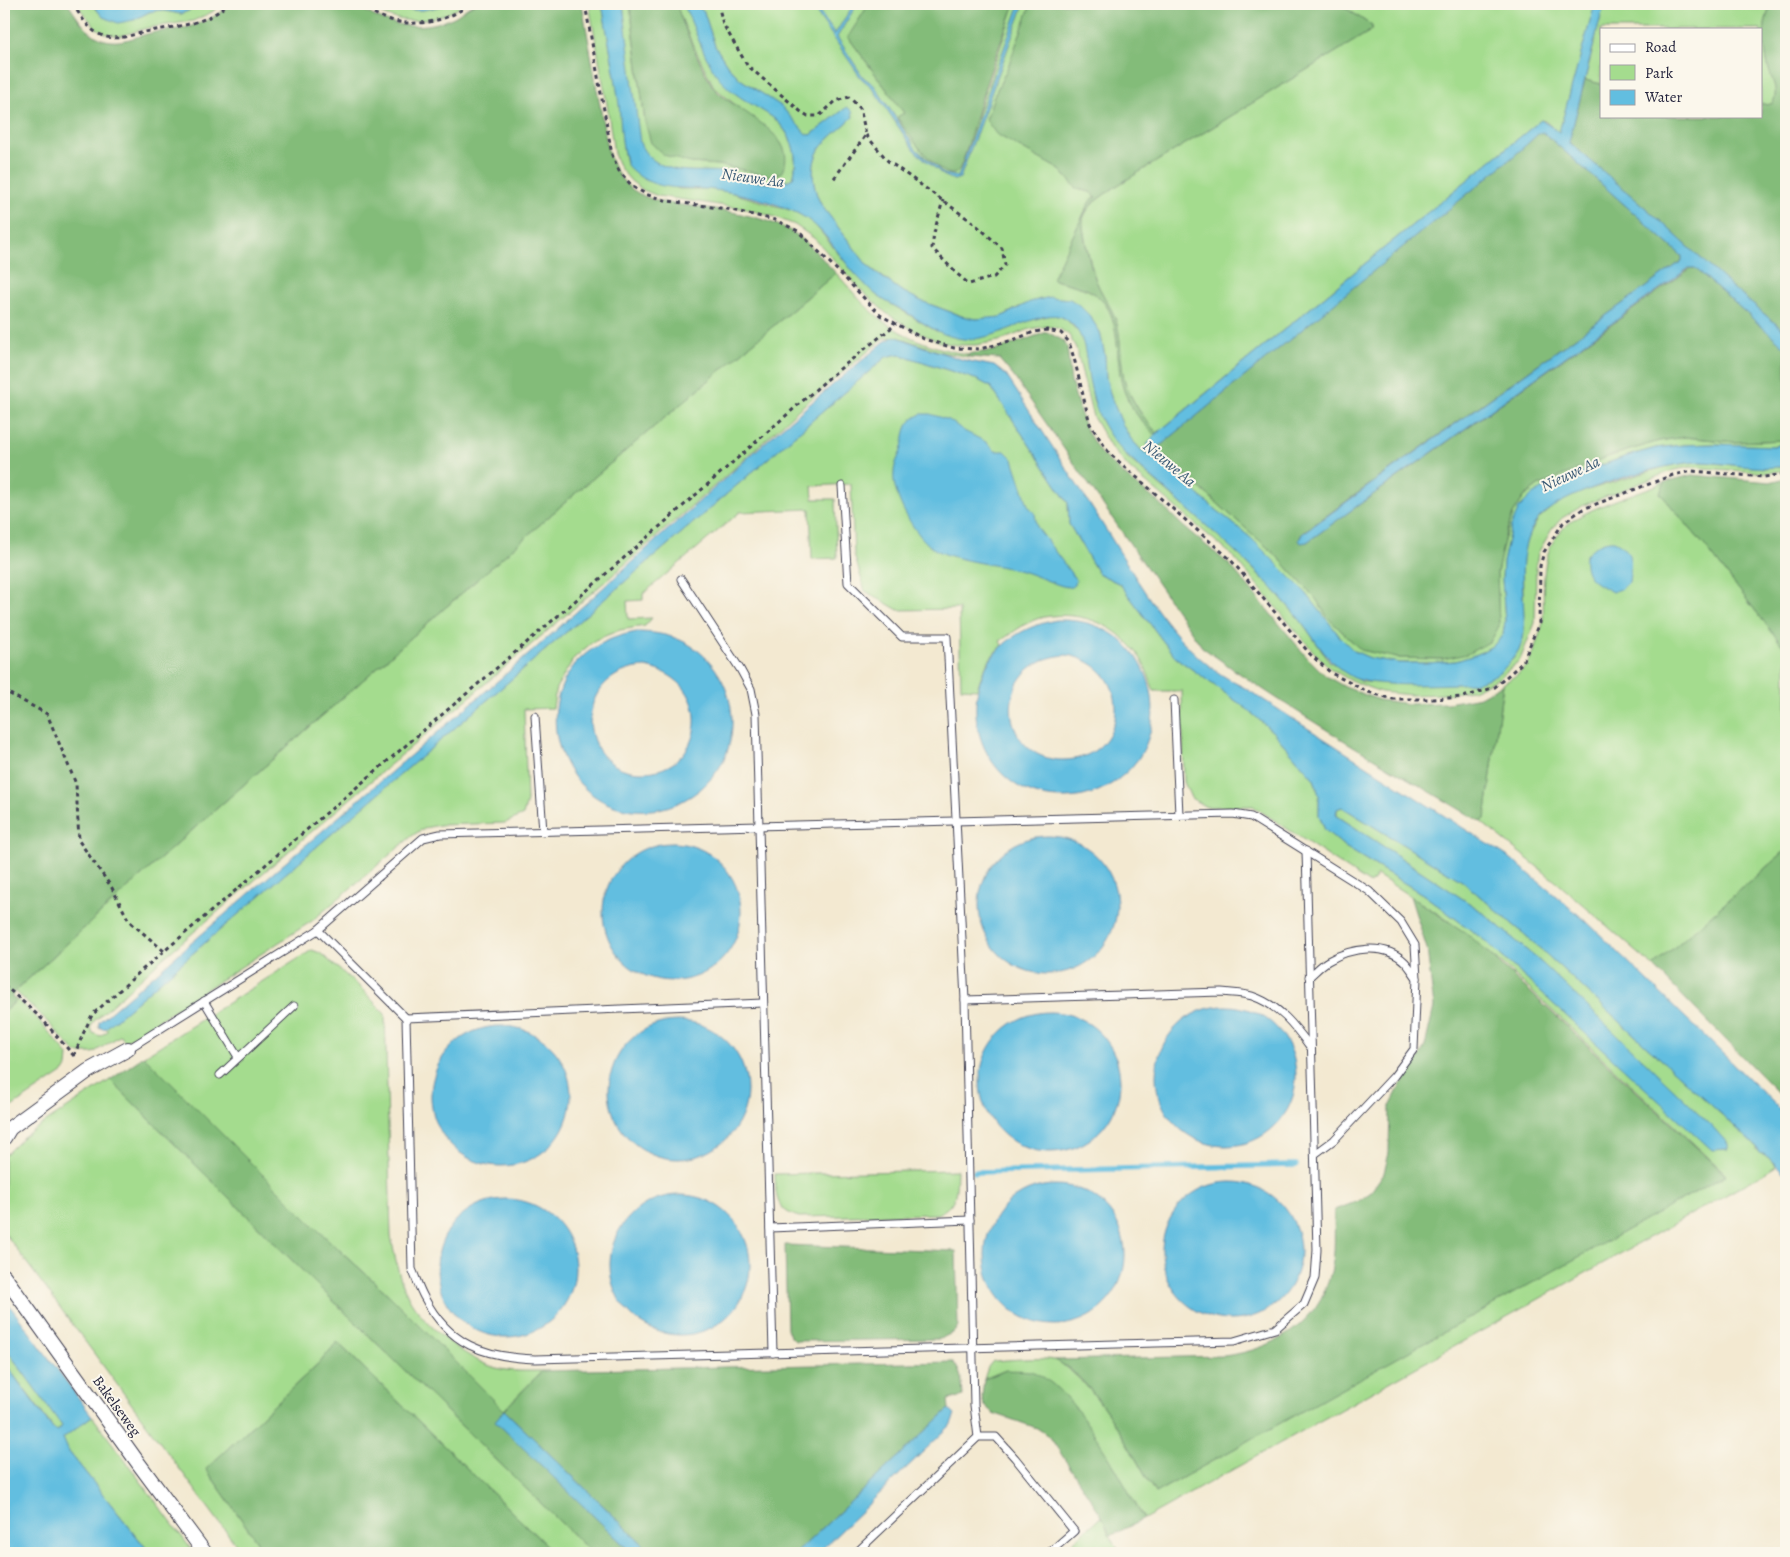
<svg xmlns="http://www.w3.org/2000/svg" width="1790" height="1557" font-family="Alegreya,serif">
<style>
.green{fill:#a4dc8e;stroke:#637f64}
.forest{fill:#83bc79;stroke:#526f5a}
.water{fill:#62bee0;stroke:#42708e;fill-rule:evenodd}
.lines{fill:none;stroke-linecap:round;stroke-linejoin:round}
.stream{stroke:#62bee0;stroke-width:5.5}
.lane-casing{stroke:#414052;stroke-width:9}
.street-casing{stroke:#414052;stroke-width:16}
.path{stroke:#414052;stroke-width:3;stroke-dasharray:4 4;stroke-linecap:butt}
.lane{stroke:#fff;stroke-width:7}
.street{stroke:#fff;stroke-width:14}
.labels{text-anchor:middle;stroke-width:4;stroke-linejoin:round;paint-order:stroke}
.street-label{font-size:15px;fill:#22223b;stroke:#fbf7ec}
.water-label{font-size:16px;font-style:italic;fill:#385975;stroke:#fbf7ec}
</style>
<rect width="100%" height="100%" fill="#fbf7ec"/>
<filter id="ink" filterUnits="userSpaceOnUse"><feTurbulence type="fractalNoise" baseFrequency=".02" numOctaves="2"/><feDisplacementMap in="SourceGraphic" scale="10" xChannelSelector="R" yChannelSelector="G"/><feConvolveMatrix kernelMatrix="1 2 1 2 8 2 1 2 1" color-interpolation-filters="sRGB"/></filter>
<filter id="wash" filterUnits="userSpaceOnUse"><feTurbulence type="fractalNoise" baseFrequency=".0096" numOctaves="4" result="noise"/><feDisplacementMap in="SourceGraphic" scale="20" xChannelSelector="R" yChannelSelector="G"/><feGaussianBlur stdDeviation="1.12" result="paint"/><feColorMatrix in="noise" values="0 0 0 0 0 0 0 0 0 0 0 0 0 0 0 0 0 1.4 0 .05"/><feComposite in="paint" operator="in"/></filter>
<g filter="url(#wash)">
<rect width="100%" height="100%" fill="#f3e9d1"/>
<!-- green -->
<g class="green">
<polygon points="76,4 92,4 103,17 134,20 149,12 160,10 181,14 204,4 223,4 212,12 193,21 147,28 120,36 107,34 96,28"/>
<path d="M365 4H380L402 10H423L451 4H465C434 25 395 27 365 4Z"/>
<polygon points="589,4 602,4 619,99 623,149 626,164 679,189 708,189 729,192 793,211 812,221 855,274 876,295 936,331 1032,320 1051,315 1060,316 1067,320 1080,334 1084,344 1093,399 1102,422 1127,457 1229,545 1273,589 1301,621 1329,661 1362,682 1460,684 1513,659 1522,644 1524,628 1522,555 1528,537 1539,518 1556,504 1581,492 1677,463 1703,462 1765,468 1786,466 1786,470 1769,473 1691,467 1674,470 1584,505 1562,518 1552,529 1538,553 1536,566 1535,623 1520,660 1499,678 1477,689 1447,694 1411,695 1381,692 1367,687 1348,679 1331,669 1313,651 1233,556 1129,468 1111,448 1093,417 1076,348 1069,335 1060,329 1053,327 1042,327 1030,329 999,341 976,345 956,345 940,342 913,330 886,313 862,291 815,239 795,225 775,217 746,209 658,196 643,190 631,181 620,168 614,154 607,104"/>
<path d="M623 4H630L645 122 690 163 719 165 771 176 785 167 784 153 781 143 714 87 692 43 677 8V4H685C686 11 690 18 693 25 701 45 710 70 726 85 740 98 757 106 772 117 791 132 800 156 793 178 771 189 746 176 723 172 703 170 684 174 666 167 658 164 648 158 643 152 638 144 638 131 637 122 631 83 627 43 623 4Z"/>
<path d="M698 4H811L861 78 872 87 914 150 943 175 954 180 960 178 1024 4H1031L1008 67 994 96 986 120 997 134 1060 170 1077 189 1090 192 1096 197 1090 201 1052 279C1064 283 1081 286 1092 292 1124 312 1114 353 1122 384 1127 403 1140 421 1155 435L1147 445 1166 458 1276 555 1316 599 1328 618 1361 650 1397 658 1443 659 1499 626 1497 573 1501 550 1513 514 1524 497 1538 486 1607 457 1659 441 1685 437 1734 442 1786 440V444L1773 446 1714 444 1683 445 1656 448 1624 457 1553 483 1511 526 1503 562 1502 579 1505 621 1503 635 1494 645 1478 654 1456 661 1427 663H1399L1370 658 1354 651 1341 638 1306 593 1251 538 1203 499 1177 473 1141 450 1131 439 1123 426 1111 397 1106 378 1105 356 1100 332 1089 315 1040 299 1019 307 1001 317 987 319H970L921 301 900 290 867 265 822 206C812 189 809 163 821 147 830 136 843 127 853 117L847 107 811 135H806L781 106 740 79 727 65 715 46 704 12 699 8Z"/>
<polygon points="814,4 854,4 835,34"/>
<polygon points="857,4 869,4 848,37 904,113 897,118 920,149 966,150 1013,9 1015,4 1020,4 958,177 944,174 916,149 874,85 863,77 837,37"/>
<path d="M1340 4H1595L1559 133 1545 121 1541 120 1157 433C1144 419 1133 403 1126 385 1120 370 1122 342 1117 324 1113 309 1103 297 1097 283 1093 273 1081 229 1083 219 1088 203 1106 194 1118 185L1372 30V26Z"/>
<path d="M1604 4H1772C1760 25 1764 51 1770 73 1774 84 1778 91 1773 103L1767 105 1761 103V29H1601V84L1585 80Z"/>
<path d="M836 273C849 287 861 303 876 315 898 335 937 350 967 354L969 357 941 352 898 337 884 338 799 409 737 466 614 574 161 960 93 1022 91 1027 93 1033 100 1036 108 1031 106 1028 886 357 899 354 978 380 991 387 1068 503 1069 524 1098 573 1120 584 1175 657 1247 709 1273 732 1314 779 1319 795V815L1325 830 1345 847 1424 895 1484 940 1712 1149H1728L1544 965 1481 911 1339 817 1337 815V809L1342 807 1462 881 1523 933 1757 1147V1150L1766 1155 1776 1166 1758 1177 1144 1519 1105 1452 1006 1370 984 1379 988 1367 993 1361C1007 1360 1040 1357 1054 1360 1057 1360 1061 1363 1064 1366 1104 1395 1130 1450 1155 1493L1726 1174 1506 967 1446 919 1377 875 1370 884 1253 806 1206 807 1191 798 1184 782 1182 691H1154C1150 681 1147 669 1141 659 1120 626 1083 610 1044 617 1028 620 1014 632 1000 641L1002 645C989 657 982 671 977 689L961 688 959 609 898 610 865 591 854 554 851 484 812 486 813 499H835L837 558 812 559 810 509 740 512 643 594V600L627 601 628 619 652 618 645 626 620 630 595 640 574 658 556 688 553 708 524 709 527 801 523 815 505 823 440 825 424 828 412 836 312 921 125 1042 121 1035 93 1053H76L41 1015 15 991 181 840 578 491Z"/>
<path d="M1665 482 1660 493 1705 546 1786 650V850L1653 966 1559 884 1481 822 1485 819 1503 684C1510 679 1522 672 1527 665 1531 659 1542 629 1543 622 1545 588 1537 550 1567 525 1588 507 1638 493 1665 482Z"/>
<path d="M312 950 320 953 360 987 385 1014 391 1236C395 1257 398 1277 408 1296 421 1323 467 1360 496 1368 511 1372 527 1371 542 1371L504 1410 391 1297 321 1233 144 1056Z"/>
<polygon points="17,1000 37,1018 68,1055 67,1067 64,1072 4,1112 4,1012"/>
<polygon points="110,1080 314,1282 592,1553 554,1553 337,1342 322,1360 206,1469 265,1553 242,1553 4,1232 4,1156 23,1137"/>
<path d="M957 1170C956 1191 958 1205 937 1214L799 1217C775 1210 776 1196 775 1174Z"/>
<polygon points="4,1346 59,1421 62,1426 58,1431 54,1429 4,1362"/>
<polygon points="92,1416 194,1553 150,1553 69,1452 65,1445 63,1438"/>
<polygon points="1102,1516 1110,1536 1121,1553 1060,1553"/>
</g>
<!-- forest -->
<g class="forest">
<path d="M4 4H68C77 17 86 33 102 39 119 45 134 37 151 33 158 31 166 31 173 30 196 27 215 18 232 4H356C383 27 420 32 452 18 460 15 467 6 475 4 482 2 494 4 502 4 528 4 555 4 582 4L608 151C624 207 668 202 715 209 739 213 763 218 785 228 806 238 820 257 836 273L578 491 181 840 15 991 12 996 16 1000 4 1012Z"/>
<path d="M630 4H677C678 16 706 78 714 88 732 110 805 136 781 173L771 176 719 165 690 163 664 155 651 143 645 122Z"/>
<path d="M869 4H1015C1001 39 988 76 977 113 973 126 965 161 958 171 957 173 954 174 952 174 936 174 905 130 897 117L904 113 848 37Z"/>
<path d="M1031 4H1340L1372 26V30L1118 185C1106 194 1087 203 1083 219 1081 229 1092 273 1097 283 1103 297 1113 309 1117 324 1122 342 1120 370 1126 385 1133 403 1144 419 1157 433L1155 435C1140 421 1127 403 1122 384 1114 353 1124 312 1092 292 1082 286 1063 283 1052 279L1090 201 1096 197 1090 192 1077 189 1060 170 996 134 986 120 994 96 1008 67Z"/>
<path d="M1772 4H1786V332L1734 289 1656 217 1569 142 1585 80 1601 84V116H1761V103L1767 105 1773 103C1778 91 1774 84 1770 73 1764 51 1760 25 1772 4Z"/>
<polygon points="1543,132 1682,256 1682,261 1302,533 1299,540 1307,542 1691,268 1695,268 1786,348 1786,440 1734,442 1685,437 1659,441 1607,457 1538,486 1524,497 1513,514 1505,536 1497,573 1499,626 1491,641 1467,654 1443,659 1397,658 1361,650 1328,618 1316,599 1276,555 1166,458 1155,450 1515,155 1538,134"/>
<path d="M1047 332 1064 341 1067 347 1071 382 1085 428 1101 454 1131 481 1157 501 1184 527 1230 565 1306 656 1326 676 1345 687 1379 700 1410 704 1448 703 1480 697 1503 684 1485 819 1481 822C1387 766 1291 712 1202 647L1014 377 999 359 969 357 967 354 996 350Z"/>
<polygon points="1692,475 1770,482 1786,478 1786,650 1705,546 1660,493 1665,482"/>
<polygon points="1786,850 1786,1101 1653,966"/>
<path d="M1410 896 1469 935 1726 1175 1155 1493C1134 1456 1106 1401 1074 1373 1069 1368 1062 1364 1055 1360L1224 1356C1273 1350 1319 1324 1331 1272 1336 1252 1334 1231 1334 1210L1356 1202 1370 1193 1384 1173 1389 1153 1390 1106 1401 1084 1412 1071 1425 1046 1434 1007 1427 949Z"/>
<path d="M144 1056 321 1233 391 1297 504 1410 542 1371 953 1362C962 1372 962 1384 963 1396L948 1400 949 1409 796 1553H652L504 1410 496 1421 632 1553H592L314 1282 110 1080Z"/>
<polygon points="785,1245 956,1251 958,1326 954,1332 940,1339 795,1341 790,1336 787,1329"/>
<polygon points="337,1342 554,1553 265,1553 206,1469 322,1360"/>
<path d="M1006 1370C1014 1371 1028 1369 1036 1373 1080 1395 1119 1476 1144 1519L1110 1536 1102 1516 1050 1437 1037 1428 993 1413 984 1405 982 1397 984 1379Z"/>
</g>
<!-- water -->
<g class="water">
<polygon points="92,4 204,4 181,14 160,10 149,12 134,20 118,23 103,17"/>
<polygon points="380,4 451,4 423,10 402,10"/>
<path d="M602 4H623L640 143C645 155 653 161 664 166 683 174 703 170 722 172 737 174 752 182 767 183 776 184 786 182 793 178 800 156 791 131 772 117 756 106 738 98 724 84 705 63 697 33 685 8V4H698L699 8 704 12 715 46 727 65 740 79 781 106 806 134 811 135 847 107 852 111 853 117C843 127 830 136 821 147 809 163 812 189 822 206L867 265 879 275 900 290 921 301 961 316 976 319 1001 317 1030 302 1050 297 1070 299 1079 305 1089 315 1100 332 1105 356 1106 378 1111 397 1123 426 1131 439 1141 450 1177 473 1203 499 1251 538 1306 593 1341 638 1354 651 1370 658 1399 663H1427L1456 661 1478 654 1494 645 1503 635 1505 621 1502 579 1503 562 1511 526 1519 508 1532 495 1553 483 1624 457 1656 448 1683 445 1714 444 1773 446 1786 444V466C1758 471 1729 463 1701 462 1666 462 1564 491 1540 517 1516 544 1523 583 1524 616 1524 624 1525 634 1522 642 1520 650 1514 657 1509 663 1495 680 1475 684 1455 684 1430 685 1372 687 1352 677 1328 664 1317 642 1301 621 1292 610 1282 599 1272 588 1239 552 1201 522 1165 489 1140 467 1116 451 1101 420 1095 407 1092 393 1089 379 1085 356 1087 332 1064 318 1041 305 993 347 957 338 937 334 921 321 904 311 894 305 883 301 874 293 868 288 862 281 856 275 837 254 824 226 797 213 774 202 741 193 715 190 687 186 656 193 633 171 626 165 627 165 625 157 620 138 621 117 618 97 614 66 607 35 602 4Z"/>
<polygon points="811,4 814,4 835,34 854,4 857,4 837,37 863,77 874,85 916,149 944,174 958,177 1020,4 1024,4 960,178 954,180 943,175 914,150 872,87 861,78"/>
<polygon points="1595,4 1604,4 1569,142 1656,217 1734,289 1786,332 1786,348 1695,268 1689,268 1307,542 1301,543 1299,540 1302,534 1682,261 1682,256 1543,132 1538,134 1515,155 1155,450 1147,445 1155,435 1541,120 1559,132"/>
<path d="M895 336 924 347 964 360 994 366 1006 375C1038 424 1069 473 1101 522 1141 584 1175 655 1245 688L1510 858 1586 921 1786 1115V1175L1766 1155 1760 1153 1757 1147 1523 933 1462 881 1342 807 1337 809 1336 815 1339 817 1481 911 1544 965 1712 1126 1728 1144V1149L1712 1150 1484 940 1424 895 1345 847 1325 830 1319 815V795L1314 779 1273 732 1247 709 1175 657 1120 584 1098 573 1069 524 1068 503 991 387 978 380 899 354 886 357 106 1028 103 1029 99 1027V1022L535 649 780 429 884 342Z"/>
<path d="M921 414H930L949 420 964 431 986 442 995 451H1005L1013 459 1028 505 1035 514 1037 527 1076 580 1075 585C1072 587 1072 588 1068 587 1057 586 1034 574 1021 571 996 564 959 562 936 550 917 540 891 495 894 473 894 465 898 458 901 451 906 433 902 423 921 414Z"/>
<path d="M1614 541C1634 550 1631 564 1629 582L1621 589 1612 592C1595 582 1583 579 1585 556 1593 547 1602 540 1614 541Z"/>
<path d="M1057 620C1072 620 1086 621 1101 628 1151 650 1168 714 1138 759 1125 777 1105 791 1083 796 965 819 928 643 1057 620ZM1067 655C1138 667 1128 761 1062 760 996 759 991 659 1067 655Z"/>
<path d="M636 632C651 632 666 634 680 640 729 661 748 727 717 771 703 791 683 804 659 809 546 828 507 655 636 632ZM646 667C719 681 705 774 641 772 575 771 570 671 646 667Z"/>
<circle cx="1048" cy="905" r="69"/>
<circle cx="672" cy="912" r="69"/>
<circle cx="1226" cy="1076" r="70"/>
<circle cx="1050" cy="1082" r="70"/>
<circle cx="678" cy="1090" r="69"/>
<circle cx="501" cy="1096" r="70"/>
<circle cx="1231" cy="1251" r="69"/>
<circle cx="1055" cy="1255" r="70"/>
<circle cx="680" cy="1265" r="70"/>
<circle cx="506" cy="1268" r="69"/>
<polygon points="4,1298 92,1416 63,1438 69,1452 150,1553 4,1553 4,1362 53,1429 58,1431 62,1426 4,1346"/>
<polygon points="949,1409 955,1415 950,1426 823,1548 818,1553 796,1553"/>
<polygon points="504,1410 652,1553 632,1553 495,1421"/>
</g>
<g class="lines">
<!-- stream -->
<polyline class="stream" points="975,1172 1296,1165"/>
</g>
</g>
<g filter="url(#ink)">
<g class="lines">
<!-- lane casing -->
<g class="lane-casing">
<g id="lane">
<polyline points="842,486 848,583 902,637 947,637 965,1000 974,1405 978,1437"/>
<polyline points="681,579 740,669 751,689 756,714 773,1353"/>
<polyline points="1174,700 1179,815"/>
<polyline points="535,716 543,832"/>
<path d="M318 930 406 1018 412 1269C416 1278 419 1288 424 1297 449 1345 484 1357 535 1359L1234 1341 1275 1329 1304 1304 1315 1278 1317 1250 1306 851"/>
<path d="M1309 977C1315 972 1321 965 1328 961 1350 948 1385 942 1405 962 1410 967 1413 973 1417 978"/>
<path d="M965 1000 1221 992C1231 993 1243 993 1252 996 1279 1005 1295 1026 1311 1048"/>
<polyline points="204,1001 238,1057"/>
<polyline points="406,1018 763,1003"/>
<polyline points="128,1049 318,930 423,838 440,834 1233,814 1251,817 1369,891 1401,922 1415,945 1417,978 1414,1049 1394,1076 1334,1140 1315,1154"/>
<polyline points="220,1075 294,1006"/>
<polyline points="770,1228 970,1220"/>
<polyline points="856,1553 978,1437 996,1437 1015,1458 1074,1531 1049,1553"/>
</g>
</g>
<!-- street casing -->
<g class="street-casing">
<g id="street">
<polyline points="4,1138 10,1128 88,1071 128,1049"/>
<polyline points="4,1276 139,1464 205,1553"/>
</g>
</g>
<!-- path -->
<g class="path">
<path d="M73 4C79 14 87 27 97 33 114 43 129 35 145 32 174 26 206 26 227 4"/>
<path d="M361 4C391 31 439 28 470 4"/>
<polyline points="585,4 612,155 619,171 633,187 648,195 668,201 727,209 775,220 798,231 842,275 880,315 924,339 954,348 980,349 1013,340 1034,332 1047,330 1061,333 1069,342 1075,362 1090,424 1109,453 1230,559 1310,654 1331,673 1368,692 1393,699 1433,699 1463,697 1477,693 1495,687 1523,662 1539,623 1540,566 1544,552 1563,523 1583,509 1673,475 1692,471 1764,477 1786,474"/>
<polyline points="718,4 723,24 747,65 800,111 808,116 819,116 836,101 849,97 860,108 866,135 832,181"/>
<polyline points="866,135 888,161 975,224 1002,248 1005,265 994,277 969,284 956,273 932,248 934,233 943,200"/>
<polyline points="4,688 8,693 47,714 76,784 79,841 112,888 129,921 164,951"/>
<polyline points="4,985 41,1018 74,1056"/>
<polyline points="74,1056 83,1034 92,1015 142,970 559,615 831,376 896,324"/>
<polyline points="1121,1549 1126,1553"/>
</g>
<!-- lane -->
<use href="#lane" class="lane"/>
<!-- street -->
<use href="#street" class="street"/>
</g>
</g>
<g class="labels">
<!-- street labels -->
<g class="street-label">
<text transform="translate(117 1406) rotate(54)" y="5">Bakelseweg</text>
</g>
<!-- water labels -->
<g class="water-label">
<text transform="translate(753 177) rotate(8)" y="6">Nieuwe Aa</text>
<text transform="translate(1170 463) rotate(40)" y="6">Nieuwe Aa</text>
<text transform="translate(1570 473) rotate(-25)" y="6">Nieuwe Aa</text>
</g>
</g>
<!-- margin -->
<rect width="1790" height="1557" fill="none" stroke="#fbf7ec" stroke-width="20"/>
<!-- legend -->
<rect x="1600" y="28" width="162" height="90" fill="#fbf7ec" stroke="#a4a2a5"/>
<rect x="1610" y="44" width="25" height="8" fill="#ffffff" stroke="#a4a2a5"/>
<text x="1645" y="52" font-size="15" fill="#22223b">Road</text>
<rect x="1610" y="65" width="25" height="15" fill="#a4dc8e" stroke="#a4a2a5"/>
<text x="1645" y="78" font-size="15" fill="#22223b">Park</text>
<rect x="1610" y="90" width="25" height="15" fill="#62bee0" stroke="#a4a2a5"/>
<text x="1645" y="102" font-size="15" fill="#22223b">Water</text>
</svg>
